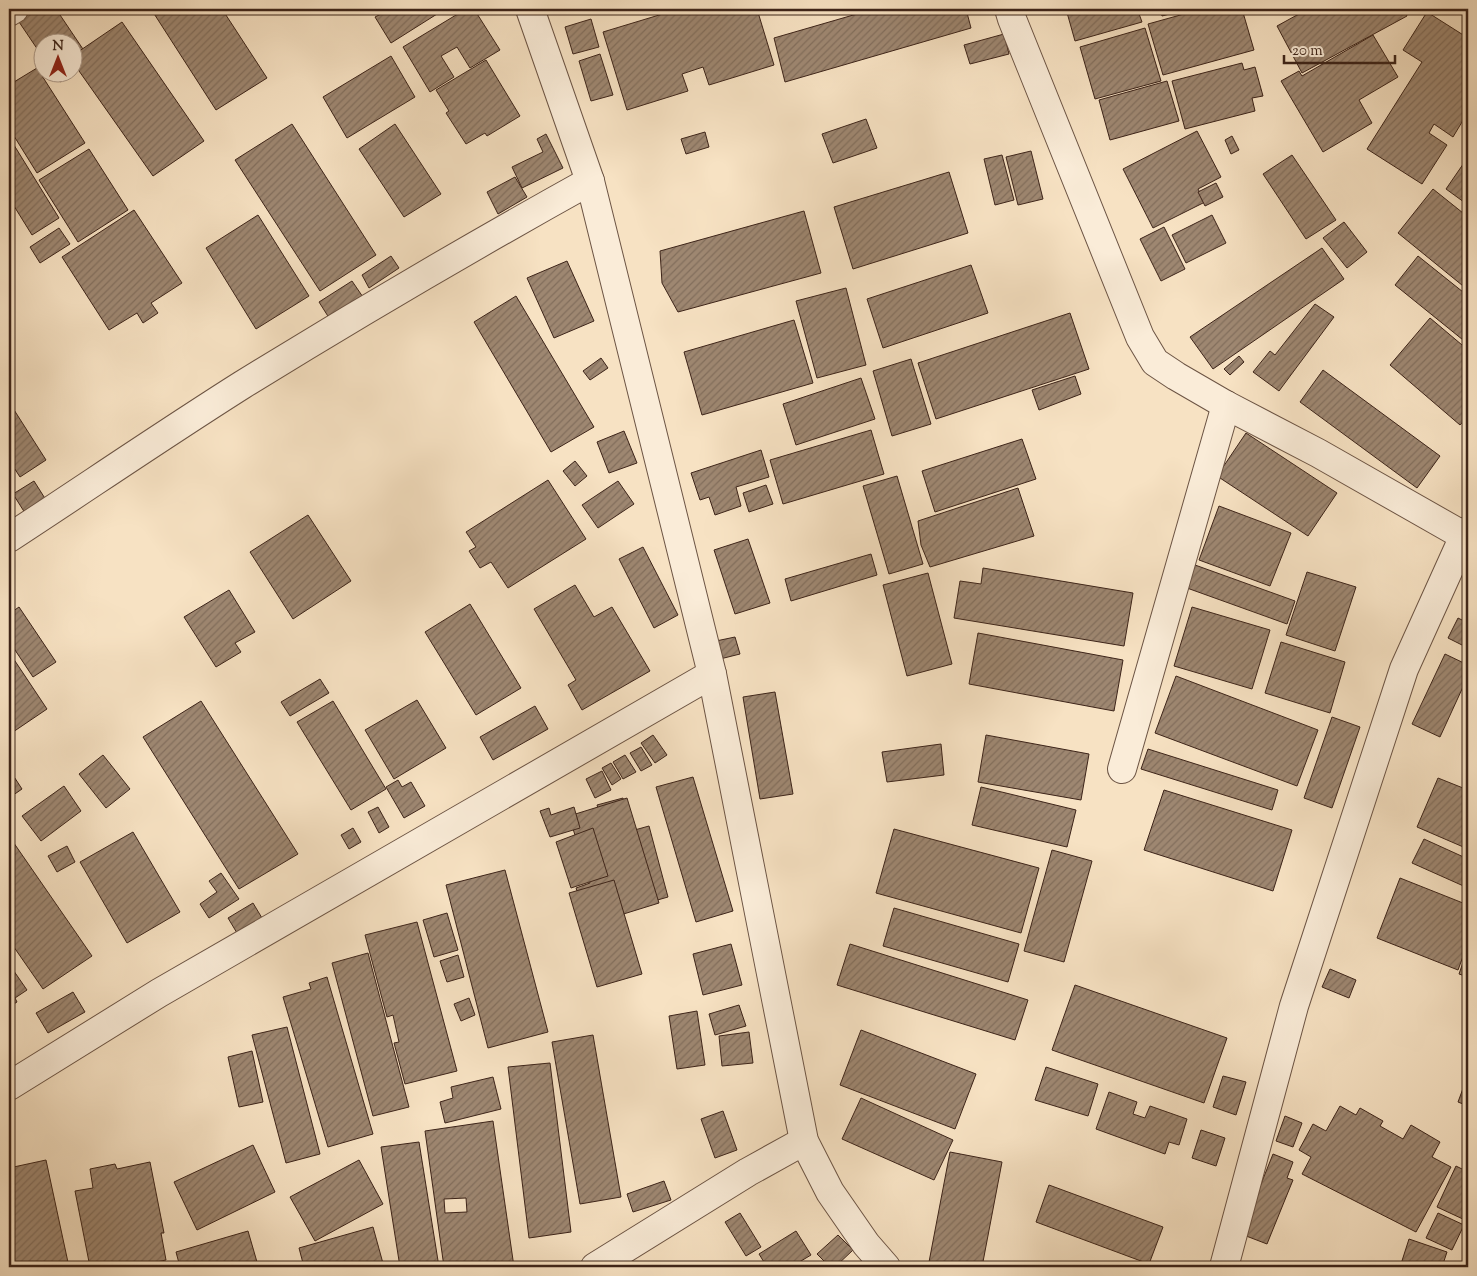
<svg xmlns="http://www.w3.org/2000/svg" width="1477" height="1276" font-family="'Sorts Mill Goudy',serif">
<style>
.building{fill:url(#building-hatch);stroke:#3d2419;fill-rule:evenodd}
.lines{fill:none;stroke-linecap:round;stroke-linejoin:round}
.street-casing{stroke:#6c5444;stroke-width:30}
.street{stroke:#faecd8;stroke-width:28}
</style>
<defs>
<pattern id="building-hatch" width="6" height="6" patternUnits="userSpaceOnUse" patternTransform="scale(1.25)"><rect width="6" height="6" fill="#9e8771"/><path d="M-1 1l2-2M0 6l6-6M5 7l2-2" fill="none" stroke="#826e5c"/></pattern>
</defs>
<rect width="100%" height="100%" fill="#f7e2c3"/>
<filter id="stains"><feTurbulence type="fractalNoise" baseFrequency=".004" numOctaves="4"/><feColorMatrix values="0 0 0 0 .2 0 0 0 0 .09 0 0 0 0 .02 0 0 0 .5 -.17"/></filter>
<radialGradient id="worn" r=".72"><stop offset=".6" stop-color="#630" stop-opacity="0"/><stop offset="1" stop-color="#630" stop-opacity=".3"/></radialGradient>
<!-- building -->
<g class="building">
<polygon points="26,9 56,9 91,61 60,82 54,72 72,72 72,42 42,42 42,56 15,16"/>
<polygon points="151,9 222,9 267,78 216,110"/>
<polygon points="380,9 445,9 391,43 375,17 383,13"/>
<polygon points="466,9 474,9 500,50 470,68 457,47 441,56 454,77 430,92 403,47"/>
<polygon points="679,9 757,9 774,65 709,85 703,67 682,74 688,91 627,110 603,32"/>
<polygon points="874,9 966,9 971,28 785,82 774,38"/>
<polygon points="1066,9 1148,9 1138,11 1142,22 1075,41"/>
<polygon points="1160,9 1189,9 1162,16"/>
<polygon points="1202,9 1242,9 1254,50 1163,75 1148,24"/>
<polygon points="1308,9 1404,9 1407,16 1302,73 1277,26"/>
<polygon points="1427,12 1468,38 1468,112 1453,137 1434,124 1429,133 1447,145 1422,184 1367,149 1422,62 1403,50"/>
<polygon points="591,19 599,47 573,54 565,27"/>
<polygon points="122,22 204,141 153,176 72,61 72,56"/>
<polygon points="1145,28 1161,81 1095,99 1080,47"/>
<polygon points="1004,34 1009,54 970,64 964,45"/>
<polygon points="1373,35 1398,77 1359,100 1372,123 1323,152 1281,81 1299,71 1302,76"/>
<polygon points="600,54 613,95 591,101 579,61"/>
<polygon points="391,56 415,97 347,138 323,97"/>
<polygon points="486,60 520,116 487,136 485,133 466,144 446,113 449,111 436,90"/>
<polygon points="1242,63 1244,70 1255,67 1263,96 1252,98 1255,111 1185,129 1172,81"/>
<polygon points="37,68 85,143 37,173 9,128 9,85"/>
<polygon points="1167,81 1179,121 1110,140 1099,100"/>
<polygon points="866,119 877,148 833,163 822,134"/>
<polygon points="292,124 376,255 320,291 235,160"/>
<polygon points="395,124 441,194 404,217 359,149"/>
<polygon points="1197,131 1221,177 1198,189 1205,202 1153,228 1123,169"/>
<polygon points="705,132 709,147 686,154 681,139"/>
<polygon points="546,134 563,168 522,188 512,167 543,152 537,139"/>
<polygon points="1232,136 1239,150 1231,154 1225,140"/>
<polygon points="9,137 59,218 32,235 9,198"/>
<polygon points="89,149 128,210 78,242 39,180"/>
<polygon points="1031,151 1043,199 1018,205 1006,157"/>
<polygon points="1002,155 1014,200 995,205 984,159"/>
<polygon points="1292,155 1336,220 1306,239 1263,174"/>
<polygon points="1468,157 1468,205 1446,189"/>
<polygon points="949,172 968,233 853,269 834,207"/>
<polygon points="515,177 527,197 498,214 487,192"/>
<polygon points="1216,183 1223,197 1205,206 1198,192"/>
<polygon points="1433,189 1468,217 1468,290 1398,233"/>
<polygon points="134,210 182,283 151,303 158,313 143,323 137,313 109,330 62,257"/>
<polygon points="804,211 821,273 678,312 662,283 660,251"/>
<polygon points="258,215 309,296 256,329 206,248"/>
<polygon points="1212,215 1226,243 1186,263 1172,235"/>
<polygon points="1344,222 1367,252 1347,268 1323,238"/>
<polygon points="1164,227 1185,269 1161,281 1140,239"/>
<polygon points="59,228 70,244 40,263 30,247"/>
<polygon points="1322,248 1344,279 1213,369 1190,337"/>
<polygon points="391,256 399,268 369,288 362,275"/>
<polygon points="1418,256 1468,296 1468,344 1395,285"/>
<polygon points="567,261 594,321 554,338 527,278"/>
<polygon points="971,265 988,313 883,348 867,299"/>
<polygon points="352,281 365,300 331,321 319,302"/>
<polygon points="846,288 866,365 817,378 796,301"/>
<polygon points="516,296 594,427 551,452 474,322"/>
<polygon points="1315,304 1334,317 1279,391 1253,372 1270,351 1275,355"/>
<polygon points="1070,313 1089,369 936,419 918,363"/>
<polygon points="1430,318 1468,350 1468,416 1460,425 1390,365"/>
<polygon points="794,320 813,383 702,415 684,352"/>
<polygon points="1239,356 1244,362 1230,375 1224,369"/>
<polygon points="601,358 608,368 590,380 583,371"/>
<polygon points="911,359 931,424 892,436 873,371"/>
<polygon points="1323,370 1440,456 1417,488 1300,402"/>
<polygon points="1075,376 1081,394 1039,410 1032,390"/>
<polygon points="861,378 875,419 796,445 783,404"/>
<polygon points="9,402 46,460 20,477 9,460"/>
<polygon points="871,430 884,474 783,504 770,460"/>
<polygon points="624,431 637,463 609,473 597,442"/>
<polygon points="1246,433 1337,493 1308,536 1217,476"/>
<polygon points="1022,439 1036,479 935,512 922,471"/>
<polygon points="761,450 769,477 736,487 741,506 715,515 709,497 700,500 691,473"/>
<polygon points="575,461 587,476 575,486 563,471"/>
<polygon points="897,476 923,564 889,574 863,486"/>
<polygon points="548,480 586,539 508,588 491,562 480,568 469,551 476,547 466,532"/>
<polygon points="34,481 46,500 25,513 13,494"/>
<polygon points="618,481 634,504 598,528 582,505"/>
<polygon points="766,485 773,504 749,512 743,493"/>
<polygon points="1018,488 1034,536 930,567 921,545 918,521"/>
<polygon points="1219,506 1291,533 1270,586 1199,560"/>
<polygon points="308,515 351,581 293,619 250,552"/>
<polygon points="748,539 770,603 735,614 714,550"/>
<polygon points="643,547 678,615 654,628 619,559"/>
<polygon points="871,554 877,575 791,601 785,579"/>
<polygon points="1195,565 1295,601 1287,624 1187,588"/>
<polygon points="983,568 1133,593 1124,646 954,618 960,581 981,584"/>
<polygon points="1307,572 1356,587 1335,651 1286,635"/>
<polygon points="928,573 952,664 907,676 883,585"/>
<polygon points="575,585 594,617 612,607 650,671 582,710 568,685 576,680 534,609"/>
<polygon points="229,590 255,632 235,643 241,652 216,667 184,617"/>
<polygon points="470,604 521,688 476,715 425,632"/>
<polygon points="19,607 56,662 33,677 9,641 9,614"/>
<polygon points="1192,607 1270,630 1252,689 1174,666"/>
<polygon points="1458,618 1468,623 1468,648 1448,638"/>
<polygon points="978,633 1123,660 1114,711 969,684"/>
<polygon points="735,637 740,654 720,659 716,641"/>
<polygon points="1281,642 1345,662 1330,713 1265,693"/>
<polygon points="9,652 47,709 13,732 9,725"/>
<polygon points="1445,654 1468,665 1468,676 1440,737 1412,724"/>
<polygon points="1176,676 1318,730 1297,786 1155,733"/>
<polygon points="320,679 329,693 290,716 281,702"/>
<polygon points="775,692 793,794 760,799 743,697"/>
<polygon points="417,700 446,748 394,779 365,730"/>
<polygon points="201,701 298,854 239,889 143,737"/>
<polygon points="333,701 386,789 351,810 297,722"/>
<polygon points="535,706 548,729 493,760 480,737"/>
<polygon points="1332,717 1360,727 1332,808 1304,798"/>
<polygon points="653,735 667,755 655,763 641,743"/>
<polygon points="986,735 1089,754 1081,800 978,782"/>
<polygon points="941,744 944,775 887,782 882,752"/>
<polygon points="641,747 652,765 641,771 630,753"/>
<polygon points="1148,749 1278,790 1272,810 1141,769"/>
<polygon points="103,755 130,789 106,808 79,774"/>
<polygon points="625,755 636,772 623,779 613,762"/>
<polygon points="611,763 621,779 612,785 602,768"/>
<polygon points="9,769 22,789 9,798"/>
<polygon points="602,771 611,790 595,798 586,779"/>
<polygon points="693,777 733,911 696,922 656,787"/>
<polygon points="1438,778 1468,790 1468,849 1417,827"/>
<polygon points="398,780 402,787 411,782 425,806 404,818 386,787"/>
<polygon points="64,786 81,811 41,841 22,816"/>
<polygon points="981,787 1076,810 1067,847 972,825"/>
<polygon points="1164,790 1292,830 1273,891 1144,850"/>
<polygon points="623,798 631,831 649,826 668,897 626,909 597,805"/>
<polygon points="627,798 659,903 588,925 576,888 590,883 569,816"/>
<polygon points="378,807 389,827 379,833 368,812"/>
<polygon points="574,807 580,828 550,837 540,811 549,808 551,815"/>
<polygon points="353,828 361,842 349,849 341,835"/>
<polygon points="593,828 608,876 571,888 556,842"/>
<polygon points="894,829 1039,868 1021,933 876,893"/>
<polygon points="133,832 180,912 127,943 80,862"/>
<polygon points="9,836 92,956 43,989 9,940"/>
<polygon points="1424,839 1468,859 1468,888 1412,863"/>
<polygon points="67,846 75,862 57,872 48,856"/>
<polygon points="1052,850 1092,861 1064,962 1024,951"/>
<polygon points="505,870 548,1032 488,1048 446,885"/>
<polygon points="221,873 239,899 209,918 200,904 217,892 209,881"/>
<polygon points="1400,878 1468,905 1468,943 1458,970 1377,938"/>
<polygon points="614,880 642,974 597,987 569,893"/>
<polygon points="253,903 262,918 237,933 228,918"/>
<polygon points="894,908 1019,944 1008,982 883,946"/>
<polygon points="447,913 458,950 434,957 423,920"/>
<polygon points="417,922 457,1071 405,1084 394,1043 399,1042 393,1015 387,1017 365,935"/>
<polygon points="731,944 742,985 703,995 693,954"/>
<polygon points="850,944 1028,1000 1015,1040 837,985"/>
<polygon points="1468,948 1468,977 1459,974"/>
<polygon points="368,953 409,1107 373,1116 332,963"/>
<polygon points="458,955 464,977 447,982 440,961"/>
<polygon points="9,964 27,990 15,998 17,1002 9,1007"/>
<polygon points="1330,969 1356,980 1349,998 1322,987"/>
<polygon points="327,977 373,1134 328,1147 283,997 311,989 309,983"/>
<polygon points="1075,985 1227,1038 1204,1103 1052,1050"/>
<polygon points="73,992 85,1012 48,1033 36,1013"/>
<polygon points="469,998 475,1015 461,1021 454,1004"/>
<polygon points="739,1005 746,1026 715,1035 709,1014"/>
<polygon points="697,1011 705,1065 677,1069 669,1016"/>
<polygon points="287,1027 320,1154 286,1163 252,1035"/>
<polygon points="861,1030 976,1074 955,1129 840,1085"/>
<polygon points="749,1032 753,1063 722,1066 719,1036"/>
<polygon points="593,1035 621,1197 580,1204 552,1042"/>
<polygon points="252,1051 263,1102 239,1107 228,1057"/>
<polygon points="550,1063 571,1232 529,1238 508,1067"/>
<polygon points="1046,1067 1098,1084 1088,1116 1035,1100"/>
<polygon points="1468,1075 1468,1106 1458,1102"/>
<polygon points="1223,1076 1246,1082 1236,1115 1213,1107"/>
<polygon points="493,1077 501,1109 445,1123 440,1102 453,1098 451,1087"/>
<polygon points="1109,1092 1137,1102 1133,1114 1145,1118 1150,1106 1187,1119 1179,1145 1169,1142 1165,1154 1096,1129"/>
<polygon points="861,1098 953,1140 934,1180 842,1139"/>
<polygon points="1340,1106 1356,1115 1360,1108 1383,1121 1380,1126 1403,1139 1411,1125 1440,1142 1432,1157 1451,1167 1416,1232 1302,1174 1311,1157 1299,1150 1313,1124 1326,1131"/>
<polygon points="723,1111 737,1150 715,1158 701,1119"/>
<polygon points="1285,1116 1302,1123 1293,1147 1276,1141"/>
<path d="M493 1121 514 1267H444L425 1131ZM466 1198 467 1212 445 1213 444 1199Z"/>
<polygon points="1201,1130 1225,1138 1216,1166 1192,1158"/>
<polygon points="419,1142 439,1267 400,1267 381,1147"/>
<polygon points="253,1145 275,1192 197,1230 174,1182"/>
<polygon points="950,1152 1002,1162 982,1267 958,1267 929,1262"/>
<polygon points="1273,1154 1293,1162 1287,1178 1293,1180 1267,1244 1241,1234"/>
<polygon points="46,1160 69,1267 9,1267 9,1168"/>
<polygon points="359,1160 383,1204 315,1241 290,1197"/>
<polygon points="150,1162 164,1233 161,1233 166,1260 132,1267 90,1267 75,1191 93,1188 90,1169 115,1164 117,1169"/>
<polygon points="1456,1166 1468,1172 1468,1213 1465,1220 1437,1207"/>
<polygon points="664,1181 671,1200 633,1212 627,1194"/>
<polygon points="1049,1185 1163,1227 1149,1264 1036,1222"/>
<polygon points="740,1213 761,1247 746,1256 725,1222"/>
<polygon points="1438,1213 1464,1225 1452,1250 1426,1238"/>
<polygon points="373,1227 384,1267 304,1267 299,1248"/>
<polygon points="248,1231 257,1262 241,1267 180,1267 176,1252"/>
<polygon points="796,1231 811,1255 791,1267 767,1267 759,1254"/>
<polygon points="838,1235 853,1250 835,1267 830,1267 817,1254"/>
<polygon points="1409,1239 1447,1252 1442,1267 1400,1267"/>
</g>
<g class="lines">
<!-- street casing -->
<g class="street-casing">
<g id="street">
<polyline points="530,9 590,181 712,674 804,1141 830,1192 866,1244 886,1267"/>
<polyline points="1009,9 1012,19 1140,337 1155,362 1176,376 1226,405 1318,453 1464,536"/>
<polyline points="9,12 14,9"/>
<path d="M9 538C87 487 163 435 242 385 357 314 473 246 590 181"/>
<polyline points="1122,769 1226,405"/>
<polyline points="9,1086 159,993 712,674"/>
<polyline points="595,1267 748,1172 804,1141"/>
<polyline points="1224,1267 1294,1006 1404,669 1464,536 1468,531"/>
</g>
</g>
<!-- street -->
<use href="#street" class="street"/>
</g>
<!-- margin -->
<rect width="1477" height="1276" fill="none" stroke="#f7e2c3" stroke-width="30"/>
<rect x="10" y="10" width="1457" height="1256" fill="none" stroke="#3d2419" stroke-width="2.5"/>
<rect x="15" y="15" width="1447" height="1246" fill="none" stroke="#3d2419"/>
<!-- north arrow -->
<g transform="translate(58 58)"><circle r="24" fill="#faecd8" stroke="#ae9c8c"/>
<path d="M0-4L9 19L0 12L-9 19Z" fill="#8f2418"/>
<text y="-8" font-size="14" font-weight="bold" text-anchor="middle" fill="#3d2419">N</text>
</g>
<!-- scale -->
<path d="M1284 55v8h111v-8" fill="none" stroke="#3d2419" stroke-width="2.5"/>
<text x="1292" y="55" font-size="15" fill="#3d2419" stroke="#faecd8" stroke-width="4" paint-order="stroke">20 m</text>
<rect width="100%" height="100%" filter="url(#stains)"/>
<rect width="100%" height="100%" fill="url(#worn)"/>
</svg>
